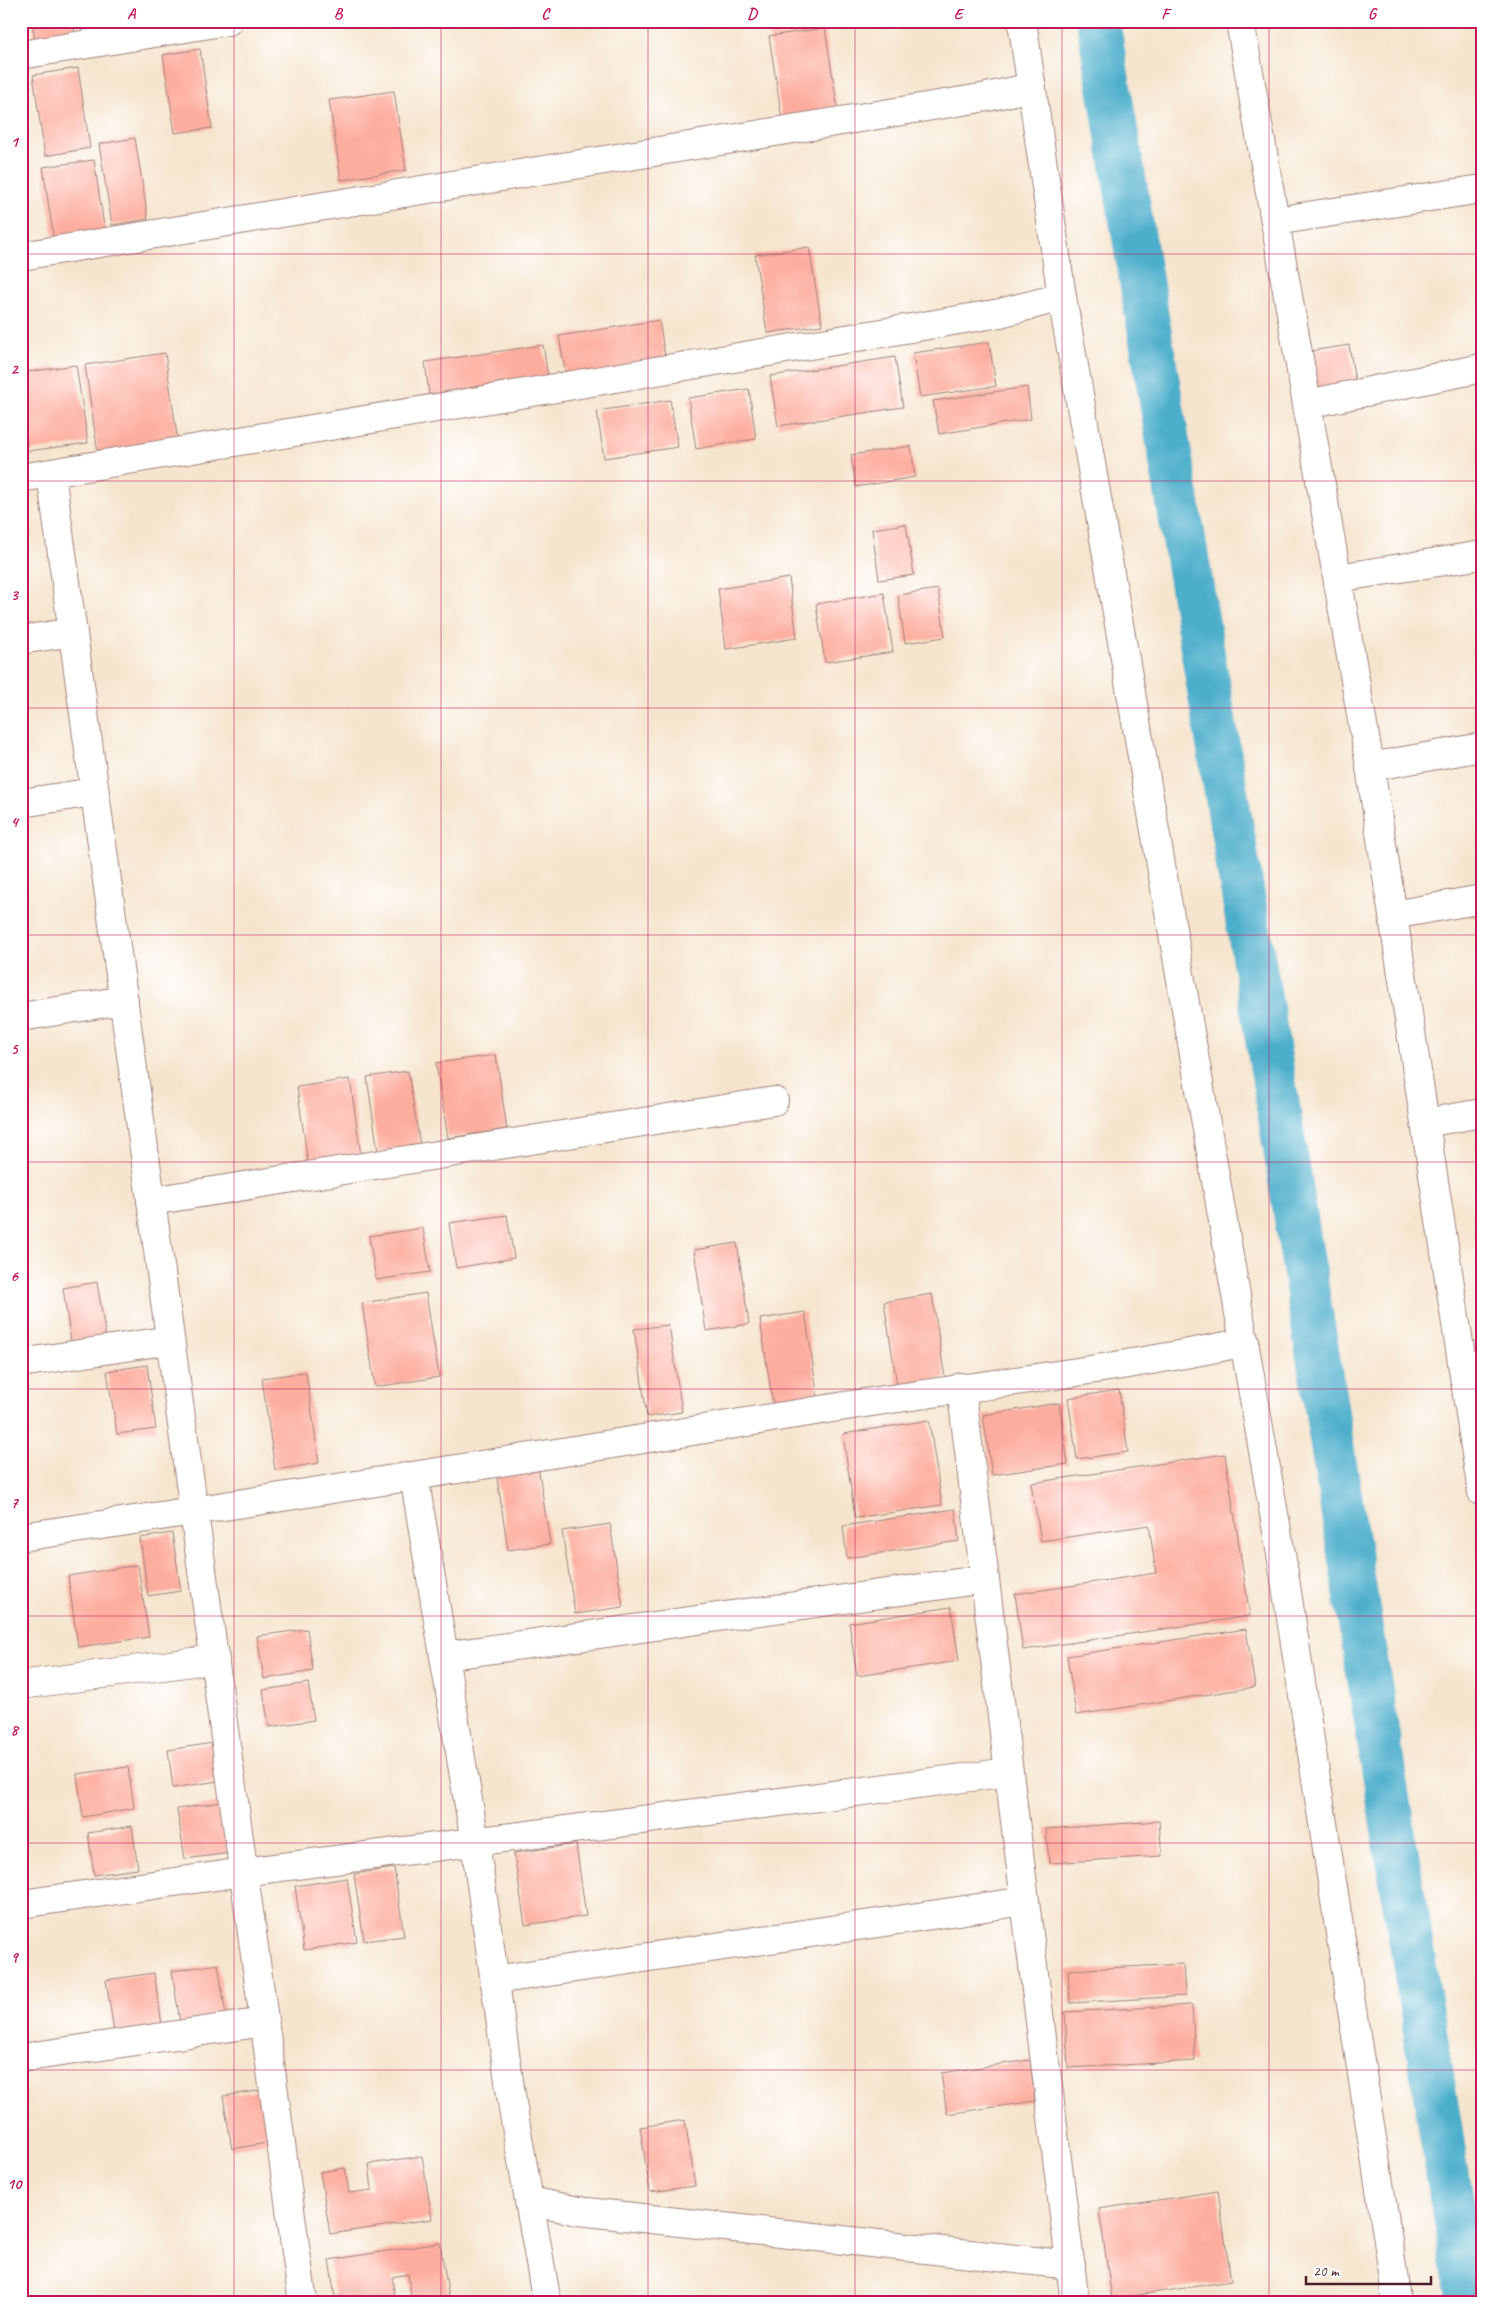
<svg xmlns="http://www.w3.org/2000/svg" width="1503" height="2324" font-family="Caveat,sans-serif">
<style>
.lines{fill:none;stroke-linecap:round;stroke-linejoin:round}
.canal{stroke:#4caecb;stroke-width:44}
.building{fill:#fdad9e}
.minor-casing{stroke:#a0827c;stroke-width:30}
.minor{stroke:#fff;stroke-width:28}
.grid{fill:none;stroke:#c2185b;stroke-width:1;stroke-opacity:0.55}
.neatline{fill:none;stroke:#c2185b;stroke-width:2}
.grid-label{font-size:16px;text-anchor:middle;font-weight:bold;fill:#c2185b}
</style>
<rect width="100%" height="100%" fill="#fff"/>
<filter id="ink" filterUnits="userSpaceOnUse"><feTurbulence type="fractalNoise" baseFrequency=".02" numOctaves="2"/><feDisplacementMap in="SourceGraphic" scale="10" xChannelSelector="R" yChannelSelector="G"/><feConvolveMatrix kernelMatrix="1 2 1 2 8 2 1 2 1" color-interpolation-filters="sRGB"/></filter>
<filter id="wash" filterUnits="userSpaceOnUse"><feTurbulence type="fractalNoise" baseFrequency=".0096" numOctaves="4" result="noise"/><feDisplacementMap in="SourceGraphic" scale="20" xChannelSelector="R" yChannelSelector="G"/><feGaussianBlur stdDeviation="1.12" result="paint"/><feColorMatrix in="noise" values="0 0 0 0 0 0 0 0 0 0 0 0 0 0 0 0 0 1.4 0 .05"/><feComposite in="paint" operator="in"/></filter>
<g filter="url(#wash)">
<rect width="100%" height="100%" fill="#f6e5ce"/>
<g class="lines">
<!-- canal -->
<polyline class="canal" points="1098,21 1283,1136 1468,2303"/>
</g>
<g id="blocks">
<!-- building -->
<g class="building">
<polygon points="32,21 73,21 75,35 35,41"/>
<polygon points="88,21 128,21 129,25 89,31"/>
<polygon points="838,21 876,21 876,22 839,28"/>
<polygon points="825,28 838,111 782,119 769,36"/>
<polygon points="200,49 212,128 175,133 163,55"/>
<polygon points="78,68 90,148 45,156 33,75"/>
<polygon points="394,91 406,170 341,180 329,100"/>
<polygon points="135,138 148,219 112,225 99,144"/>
<polygon points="94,160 105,233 54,241 43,167"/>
<polygon points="809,247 822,325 767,333 755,255"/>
<polygon points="659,320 666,362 566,377 559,336"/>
<polygon points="989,342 996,386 920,397 913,353"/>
<polygon points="543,345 549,384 430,402 425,362"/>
<polygon points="1349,345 1356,387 1317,393 1311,351"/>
<polygon points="165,353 178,442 98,454 85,365"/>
<polygon points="895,357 903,407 778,426 770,376"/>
<polygon points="76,365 88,443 28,451 21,406 21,373"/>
<polygon points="1027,387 1031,419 939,434 933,401"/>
<polygon points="749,389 756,439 696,449 688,398"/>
<polygon points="670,400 678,447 604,458 597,411"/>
<polygon points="911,446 915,477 856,487 851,455"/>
<polygon points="906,524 914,575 879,580 872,529"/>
<polygon points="789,578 797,638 726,649 718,589"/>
<polygon points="938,589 945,637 905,643 898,595"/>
<polygon points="884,593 893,652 825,662 816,604"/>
<polygon points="496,1055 507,1129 448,1138 436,1063"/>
<polygon points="408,1071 420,1145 378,1152 367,1077"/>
<polygon points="350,1079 362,1162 309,1170 297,1087"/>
<polygon points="507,1215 514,1258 456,1268 449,1223"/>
<polygon points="423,1228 430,1272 376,1280 369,1236"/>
<polygon points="737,1243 749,1324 706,1331 694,1250"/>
<polygon points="97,1282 107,1344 72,1349 63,1288"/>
<polygon points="426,1293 439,1377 375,1387 362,1303"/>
<polygon points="932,1294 945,1378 897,1385 884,1302"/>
<polygon points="805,1312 818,1399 773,1405 760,1319"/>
<polygon points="669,1325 682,1412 647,1417 634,1329"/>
<polygon points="147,1365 156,1429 117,1434 107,1371"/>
<polygon points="306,1372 319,1463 275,1470 262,1378"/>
<polygon points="1119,1390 1128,1452 1077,1459 1068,1398"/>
<polygon points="1059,1403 1068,1464 992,1475 983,1415"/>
<polygon points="929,1420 942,1505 855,1518 843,1434"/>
<polygon points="1225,1454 1250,1616 1023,1650 1015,1594 1156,1573 1149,1525 1041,1541 1031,1483"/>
<polygon points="538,1465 550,1544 508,1550 496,1471"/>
<polygon points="955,1509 959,1541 847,1558 843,1526"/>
<polygon points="610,1524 623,1607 575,1614 562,1531"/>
<polygon points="172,1533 181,1591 148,1596 140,1538"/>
<polygon points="138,1565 149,1637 78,1647 68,1576"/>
<polygon points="951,1607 959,1661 857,1676 849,1623"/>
<polygon points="307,1629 313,1671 264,1679 257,1636"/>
<polygon points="1246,1629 1255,1687 1076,1715 1067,1656"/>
<polygon points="308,1683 314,1720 269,1727 263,1690"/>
<polygon points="213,1743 218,1781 173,1788 168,1750"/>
<polygon points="128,1767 134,1808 83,1817 77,1774"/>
<polygon points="222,1802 230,1853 185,1859 177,1809"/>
<polygon points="1159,1821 1162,1856 1049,1863 1046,1829"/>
<polygon points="132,1826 138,1869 94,1875 88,1833"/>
<polygon points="576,1844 586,1916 525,1925 514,1853"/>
<polygon points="394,1868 404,1936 364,1941 354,1874"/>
<polygon points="347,1878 357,1942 304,1950 295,1886"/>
<polygon points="218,1964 227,2022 181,2029 172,1971"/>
<polygon points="1183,1964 1185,1996 1070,2003 1068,1970"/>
<polygon points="154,1973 163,2031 115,2038 106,1980"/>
<polygon points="1192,2005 1195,2061 1068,2068 1065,2012"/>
<polygon points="1030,2060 1035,2101 947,2114 941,2073"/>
<polygon points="271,2089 278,2141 232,2149 223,2096"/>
<polygon points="685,2120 695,2186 650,2192 640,2127"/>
<polygon points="422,2156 432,2219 330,2234 320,2172 345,2168 349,2193 372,2190 369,2164"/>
<polygon points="1218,2191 1231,2281 1112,2299 1099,2209"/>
<polygon points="440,2243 449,2298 412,2303 408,2274 392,2277 396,2303 336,2303 329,2260"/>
</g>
</g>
</g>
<g filter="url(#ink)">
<use href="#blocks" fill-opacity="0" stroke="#a0827c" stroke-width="1"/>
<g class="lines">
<!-- minor casing -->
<g class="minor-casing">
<g id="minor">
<polyline points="1022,21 1062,297 1281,1554 1393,2273 1396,2303"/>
<polyline points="1240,21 1368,754 1482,1492"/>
<polyline points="21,55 228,21"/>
<polyline points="1275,221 1482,189"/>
<polyline points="21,256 987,97 1032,87"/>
<polyline points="1307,404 1482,368"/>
<polyline points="51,474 303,2303"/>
<polyline points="21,478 1000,313 1062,297"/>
<polyline points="1338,578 1482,555"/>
<polyline points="21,640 73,632"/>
<polyline points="1370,767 1482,747"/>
<polyline points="21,803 94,792"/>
<polyline points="1393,915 1482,899"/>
<polyline points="21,1017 124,1000"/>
<polyline points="1425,1123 1482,1113"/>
<polyline points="151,1201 774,1101"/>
<polyline points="21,1363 170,1340"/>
<polyline points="961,1387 1075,2303"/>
<polyline points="414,1476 475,1842 513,2109 547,2303"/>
<path d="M21 1537C292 1497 562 1452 833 1408 970 1386 1109 1371 1245 1342"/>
<polyline points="444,1656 985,1579"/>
<polyline points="21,1685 215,1659"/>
<polyline points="21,1904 244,1872 1009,1772"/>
<polyline points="495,1980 1025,1901"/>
<polyline points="21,2058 264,2022"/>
<polyline points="529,2201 578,2211 1071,2265"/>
</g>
</g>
<!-- minor -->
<use href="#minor" class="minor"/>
</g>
</g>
<!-- grid -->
<path class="grid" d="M234 21V2303M441 21V2303M648 21V2303M855 21V2303M1062 21V2303M1269 21V2303M21 254H1482M21 481H1482M21 708H1482M21 935H1482M21 1162H1482M21 1389H1482M21 1616H1482M21 1843H1482M21 2070H1482"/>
<!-- margin -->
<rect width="1503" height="2324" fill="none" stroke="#fff" stroke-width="55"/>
<!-- scale -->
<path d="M1306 2276v8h125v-8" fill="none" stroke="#4a1f2b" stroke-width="2.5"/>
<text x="1313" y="2276" font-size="15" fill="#4a1f2b" stroke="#ffffff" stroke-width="4" paint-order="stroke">20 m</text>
<rect x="28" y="28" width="1448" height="2268" class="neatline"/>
<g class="grid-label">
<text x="131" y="19">A</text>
<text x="338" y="19">B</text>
<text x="545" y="19">C</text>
<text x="752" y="19">D</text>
<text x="958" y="19">E</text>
<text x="1165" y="19">F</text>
<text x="1372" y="19">G</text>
<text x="14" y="147">1</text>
<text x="14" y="374">2</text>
<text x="14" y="600">3</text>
<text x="14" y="827">4</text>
<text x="14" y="1054">5</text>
<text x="14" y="1281">6</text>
<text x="14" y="1508">7</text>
<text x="14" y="1735">8</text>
<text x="14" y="1962">9</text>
<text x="14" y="2189">10</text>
</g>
</svg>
